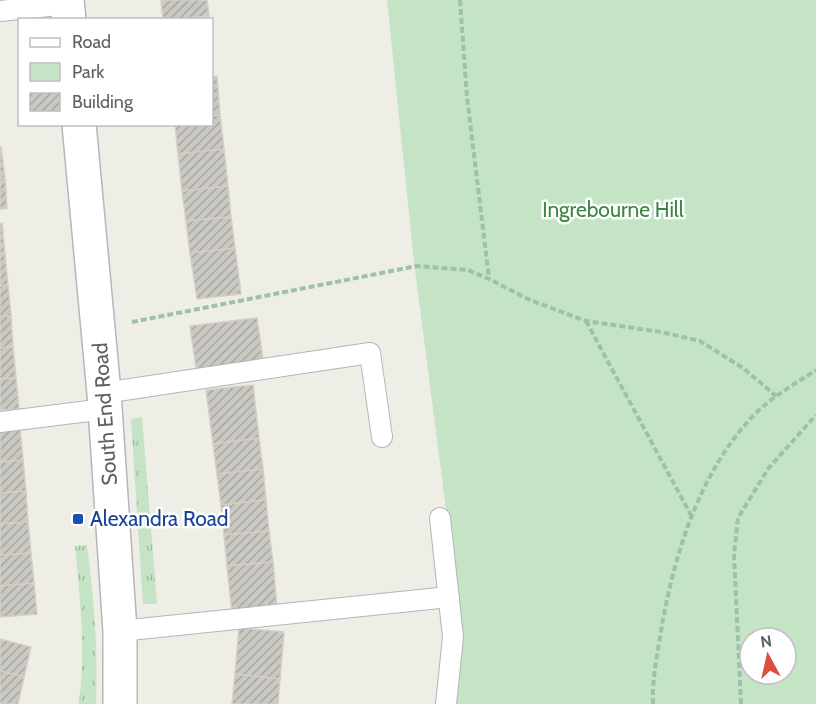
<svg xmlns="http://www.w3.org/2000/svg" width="816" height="704" font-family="Cabin,sans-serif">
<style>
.grass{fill:url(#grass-tufts)}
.park{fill:#c4e4c5;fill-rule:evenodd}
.building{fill:url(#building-hatch);stroke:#d3cfc4;stroke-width:1.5}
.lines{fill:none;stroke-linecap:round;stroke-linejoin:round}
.lane-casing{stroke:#b3b5b9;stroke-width:22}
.secondary-casing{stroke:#b4b7bc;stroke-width:36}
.path{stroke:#9cc2a8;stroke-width:4;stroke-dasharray:6 3;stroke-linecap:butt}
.lane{stroke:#fff;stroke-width:20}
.secondary{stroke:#fff;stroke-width:33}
.transit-dot{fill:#1a4fb4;stroke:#fff;stroke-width:2}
.labels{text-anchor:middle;stroke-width:5;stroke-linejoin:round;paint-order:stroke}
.park-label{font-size:21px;fill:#3c8542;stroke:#fff}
.street-label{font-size:21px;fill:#5d6065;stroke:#fff}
.transit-label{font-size:21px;fill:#164399;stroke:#fff;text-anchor:start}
</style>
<defs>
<pattern id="grass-tufts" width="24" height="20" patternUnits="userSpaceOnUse" patternTransform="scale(1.5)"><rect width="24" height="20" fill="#c4e4c5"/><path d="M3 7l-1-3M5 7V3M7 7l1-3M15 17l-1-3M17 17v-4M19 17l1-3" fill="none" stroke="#a2bca4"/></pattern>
<pattern id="building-hatch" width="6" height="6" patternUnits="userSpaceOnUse" patternTransform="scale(1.5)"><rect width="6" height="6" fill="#cac8c2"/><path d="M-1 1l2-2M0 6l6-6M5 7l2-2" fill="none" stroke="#a7a6a1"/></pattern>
</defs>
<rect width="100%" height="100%" fill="#eeede6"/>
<!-- grass -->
<g class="grass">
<polygon points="142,417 157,604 143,604 131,419"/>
<path d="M87 545C94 598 98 650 96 704H79C86 651 80 599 75 546Z"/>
</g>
<!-- park -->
<path class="park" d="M387 0H816V704H453L459 610 414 262ZM750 638H786V674H750Z"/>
<!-- building -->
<g class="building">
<polygon points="161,0 207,0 209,16 163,20"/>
<polygon points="217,76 220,115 212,116 212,77"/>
<polygon points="220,115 224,149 178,154 175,124 212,124 212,116"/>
<polygon points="0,147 1,147 5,178 0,178"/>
<polygon points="224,149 228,186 182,191 178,154"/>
<polygon points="0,178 5,178 7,208 0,209"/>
<polygon points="228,186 231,217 186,221 182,191"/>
<polygon points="231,217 235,248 190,253 186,221"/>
<polygon points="2,223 5,254 0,255 0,224"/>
<polygon points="235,248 241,294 197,299 190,253"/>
<polygon points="5,254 8,285 0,286 0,255"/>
<polygon points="8,285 11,316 0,317 0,286"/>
<polygon points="11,316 13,347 0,348 0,317"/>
<polygon points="257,318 264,366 197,375 190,326"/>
<polygon points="13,347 16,378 0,379 0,348"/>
<polygon points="16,378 19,409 0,410 0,379"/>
<polygon points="253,385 259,438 213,444 206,390"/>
<polygon points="20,429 23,460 0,462 0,430"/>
<polygon points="259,438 263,469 217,474 213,444"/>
<polygon points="23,460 26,491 0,493 0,462"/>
<polygon points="263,469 266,500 221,505 217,474"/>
<polygon points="26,491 28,522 0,524 0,493"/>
<polygon points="266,500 269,531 224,535 221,505"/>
<polygon points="28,522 31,553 0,555 0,524"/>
<polygon points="269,531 273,562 227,566 224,535"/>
<polygon points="31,553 34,583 0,586 0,555"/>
<polygon points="273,562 277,608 232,613 227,566"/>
<polygon points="34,583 37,614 0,617 0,586"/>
<polygon points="239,628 284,632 280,679 235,674"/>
<polygon points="0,639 31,647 24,677 0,671"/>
<polygon points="0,671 24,677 18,704 0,704"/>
<polygon points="235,674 280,679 278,704 232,704"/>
</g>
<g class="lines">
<!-- lane casing -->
<g class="lane-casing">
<g id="lane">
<polyline points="0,11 68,4"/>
<polyline points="104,393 370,353 382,437"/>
<polyline points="0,422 105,409"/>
<polyline points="440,518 453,637 446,704"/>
<polyline points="120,631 449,597"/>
</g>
</g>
<!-- secondary casing -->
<g class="secondary-casing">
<g id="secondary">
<polyline points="67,0 69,20"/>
<polyline points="79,124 104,393 120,631 120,704"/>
</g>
</g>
<!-- path -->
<g class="path">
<polyline points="460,0 467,97 489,278"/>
<polyline points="586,321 692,517"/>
<polyline points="132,322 417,266 468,270 489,279 530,300 586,321 661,332 700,341 743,368 776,396"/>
<path d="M653 704C652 679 657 656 661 631 674 555 699 473 753 416 771 397 795 384 816 370"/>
<polyline points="741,704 734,554 738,518 768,469 816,415"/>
</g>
<!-- lane -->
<use href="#lane" class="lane"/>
<!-- secondary -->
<use href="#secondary" class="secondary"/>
</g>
<!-- markers -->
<rect class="transit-dot" x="72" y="513" width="12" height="12" rx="3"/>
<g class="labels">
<!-- park labels -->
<g class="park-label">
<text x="613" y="217">Ingrebourne Hill</text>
</g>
<!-- street labels -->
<g class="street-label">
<text transform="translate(105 414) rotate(-94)" y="7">South End Road</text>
</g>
<!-- transit labels -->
<g class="transit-label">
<text x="90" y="526">Alexandra Road</text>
</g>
</g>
<!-- legend -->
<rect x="18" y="18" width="195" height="108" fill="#ffffff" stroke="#bebfc1" stroke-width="1.5"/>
<rect x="30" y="38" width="30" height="9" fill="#ffffff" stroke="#bebfc1" stroke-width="1.5"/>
<text x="72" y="48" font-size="18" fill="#5d6065">Road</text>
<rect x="30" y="63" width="30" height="18" fill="#c4e4c5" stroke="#bebfc1" stroke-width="1.5"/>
<text x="72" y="78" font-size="18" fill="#5d6065">Park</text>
<rect x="30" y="93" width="30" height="18" fill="url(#building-hatch)" stroke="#bebfc1" stroke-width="1.5"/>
<text x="72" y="108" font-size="18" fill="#5d6065">Building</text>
<!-- north arrow -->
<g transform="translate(768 656) rotate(352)"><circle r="28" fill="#ffffff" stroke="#bebfc1" stroke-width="1.5"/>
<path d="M0-4.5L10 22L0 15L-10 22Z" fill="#dd4f3d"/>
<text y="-9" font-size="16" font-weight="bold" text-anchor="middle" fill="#5d6065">N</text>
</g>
</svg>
